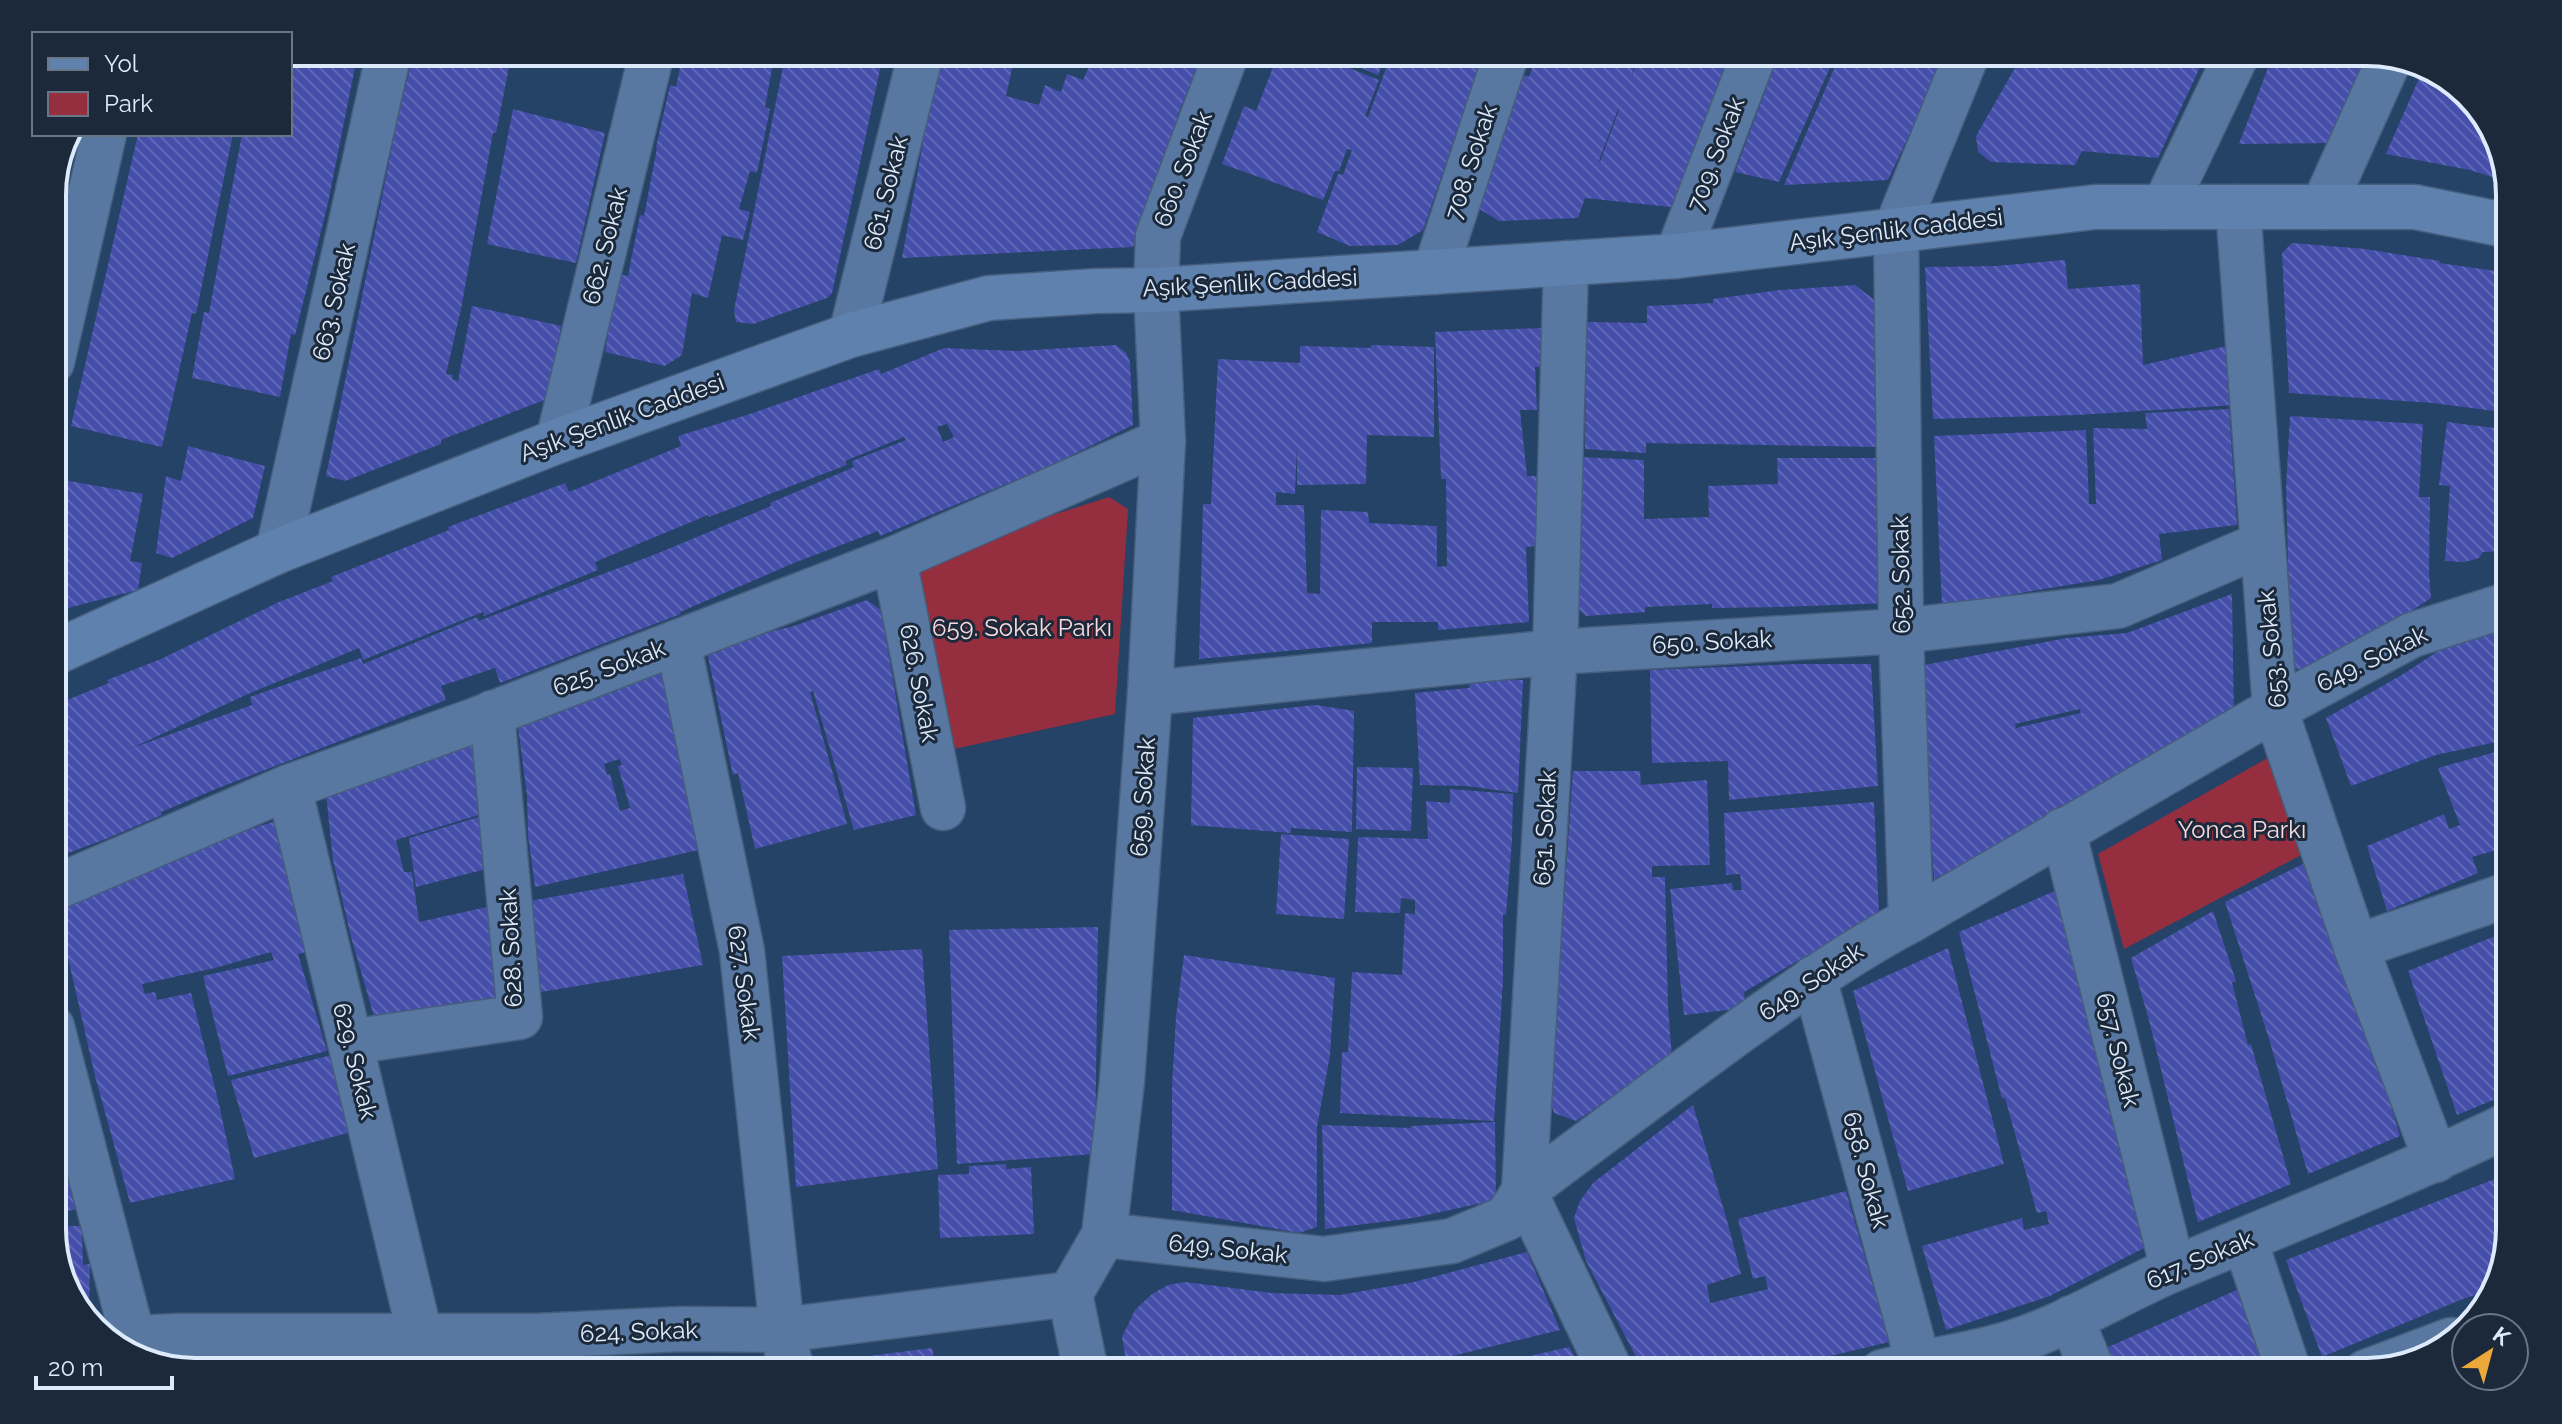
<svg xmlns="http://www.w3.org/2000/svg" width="2562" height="1424" font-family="Raleway,sans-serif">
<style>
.green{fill:#952f40}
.building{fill:url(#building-back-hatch);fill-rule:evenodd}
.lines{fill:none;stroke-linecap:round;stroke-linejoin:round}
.street-casing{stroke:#465e7d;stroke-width:47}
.secondary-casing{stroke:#465e7d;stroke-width:47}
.street{stroke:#5878a1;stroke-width:44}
.secondary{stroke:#5e81ae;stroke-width:44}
.labels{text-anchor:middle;stroke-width:6;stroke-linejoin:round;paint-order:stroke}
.street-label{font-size:24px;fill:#dceafc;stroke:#1b293a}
.park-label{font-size:24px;fill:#f9d9db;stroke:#1b293a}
.rim{fill:none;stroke:#dceafc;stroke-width:4}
</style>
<defs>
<pattern id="building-back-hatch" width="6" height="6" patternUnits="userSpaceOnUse" patternTransform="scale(2)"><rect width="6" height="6" fill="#454faa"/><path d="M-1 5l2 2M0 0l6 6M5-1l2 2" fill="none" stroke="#5f68b7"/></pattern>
</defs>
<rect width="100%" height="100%" fill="#254267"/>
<!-- green -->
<g class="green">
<polygon points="1109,497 1128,509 1115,714 954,749 912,562 921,557"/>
<polygon points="2273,755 2303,854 2124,949 2098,854"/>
</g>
<!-- building -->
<g class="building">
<polygon points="290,52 358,52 328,203 295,335 291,334 280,397 192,378 204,312 209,313 242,134 290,134"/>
<polygon points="414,52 512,52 496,133 493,133 461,309 446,374 453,375 452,379 458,381 472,306 561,326 547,399 441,440 441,444 345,481 326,476 399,112"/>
<polygon points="556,52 617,52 613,68"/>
<polygon points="683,52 775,52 765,107 770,109 757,173 750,171 739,209 750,212 743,240 722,235 708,298 692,293 682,355 665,366 605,352 618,274 628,276 640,215 644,216 657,148 656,147 670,85 676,87"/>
<polygon points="786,52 833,52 881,65 832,293 827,298 753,324 736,322 734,310"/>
<polygon points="942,52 1030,52 1024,67 1013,64 1006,96 1039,105 1045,85 1061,92 1067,74 1083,80 1096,52 1203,52 1177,117 1179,118 1133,247 902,258 935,76"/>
<polygon points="1279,52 1309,52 1379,80 1365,116 1368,117 1392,52 1484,52 1423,230 1398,245 1350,246 1317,232 1338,174 1343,175 1352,150 1347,149 1339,171 1335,171 1323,200 1222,164 1244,106 1256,111"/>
<polygon points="1323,52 1387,52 1378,75"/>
<path d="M1538 52H1625L1621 63 1633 68 1632 75 1640 52H1729L1680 208 1585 198 1578 218 1499 221 1476 207 1522 74 1529 77ZM1618 109 1619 110 1600 162 1599 161Z"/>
<polygon points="1780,52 1837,52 1779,182 1735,172"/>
<polygon points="1857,52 1948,52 1888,180 1784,185 1840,55 1853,61"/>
<polygon points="2024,52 2207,52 2158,158 2082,151 2075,165 1991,162 1978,152 1976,136"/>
<polygon points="2274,52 2367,52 2374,54 2331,143 2239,144"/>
<polygon points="2424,67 2438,71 2486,116 2508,182 2470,170 2386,154"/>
<polygon points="513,109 605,133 576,263 487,244"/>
<polygon points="138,134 233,134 196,314 192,313 162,447 71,426"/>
<polygon points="75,136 71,160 65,159"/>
<polygon points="2292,243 2365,249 2440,261 2439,263 2510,273 2510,413 2433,403 2289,393 2282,253"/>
<polygon points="2065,260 2068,289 2140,284 2143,365 2231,345 2235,405 2078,415 1933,419 1925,267 1995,266"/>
<polygon points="1855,285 1877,302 1879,447 1646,443 1646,453 1585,449 1587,322 1647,323 1647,306 1713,303 1713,299 1780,290"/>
<polygon points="1541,328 1542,367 1535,367 1537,410 1520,410 1527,476 1540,476 1537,546 1526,547 1529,622 1438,630 1438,622 1372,622 1372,643 1199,659 1203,504 1211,504 1218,359 1300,363 1300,346 1371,348 1371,345 1434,347 1434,437 1367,435 1366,484 1297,485 1297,445 1295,494 1276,492 1276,505 1304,505 1307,593 1320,594 1321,510 1368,512 1369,523 1437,526 1437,567 1447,566 1446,479 1441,479 1435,332"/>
<path d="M1116 345 1126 353 1130 362 1133 425 1052 465 880 536 878 531 794 563 680 612 681 614 500 683 495 668 441 686 446 700 216 789 161 812 162 815 106 839 52 859V706L109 683 107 680 161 659 279 602 333 581 331 577 449 530 448 527 565 483 569 492 681 446 678 436 750 414 879 369 881 374 944 348 1015 351ZM947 424 954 437 943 442 937 427ZM904 437 906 440 852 461 854 467 770 503 771 506 656 554 478 621 477 617 363 664 361 658 250 697 252 705 132 748 248 694 359 648 363 660 483 612 484 616 598 570 595 562 708 515 709 517 847 465 845 461Z"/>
<polygon points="2229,409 2237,525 2159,534 2162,560 2099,580 1942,606 1934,436 2086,430 2089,504 2096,504 2093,428 2147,429 2145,413"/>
<polygon points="2290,416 2423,424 2419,497 2430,497 2429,572 2431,598 2317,673 2291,668 2286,488"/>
<polygon points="2447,422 2510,430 2510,551 2483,552 2479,558 2465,562 2445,561 2450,486 2439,485"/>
<polygon points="188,446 265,466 253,518 172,558 156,553 166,476 181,481"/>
<polygon points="1580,457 1644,460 1644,519 1709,517 1708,486 1778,484 1777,458 1882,458 1888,603 1781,607 1712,608 1712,604 1645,607 1645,612 1586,616 1574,605"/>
<polygon points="52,478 143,494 130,561 142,563 138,590 52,612"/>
<path d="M2232 594 2234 718 2039 826 1934 879 1919 666 2067 638 2127 633ZM2080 709 2081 713 2016 728 2015 724Z"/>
<polygon points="867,600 881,610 916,815 854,830 813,691 810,692 847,824 755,849 738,773 733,775 706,647 794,626"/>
<polygon points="2510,616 2510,739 2436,755 2351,786 2326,718 2405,673 2462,635"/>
<polygon points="1799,664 1871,664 1878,786 1729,800 1728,761 1652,763 1650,670"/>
<path d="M663 670 703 849 535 887 528 835 527 795 518 727 597 698ZM620 759 622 765 618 766 630 808 620 811 610 774 607 775 604 764Z"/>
<polygon points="1523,680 1518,793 1467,786 1420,785 1415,693 1469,688 1470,681"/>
<polygon points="1316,705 1354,711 1352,832 1291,828 1291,833 1191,825 1193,718"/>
<polygon points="485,737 495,810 396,840 404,872 412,872 419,922 487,907 507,1008 378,1030 351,937 333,860 326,794"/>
<polygon points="2510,748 2510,846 2472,857 2478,873 2387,911 2367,846 2444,814 2449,829 2460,825 2438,768"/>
<polygon points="1357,767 1413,768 1411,831 1356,829"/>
<polygon points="1573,771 1640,771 1641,785 1707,780 1710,865 1652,866 1652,877 1665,877 1668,1007 1672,1058 1576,1121 1554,1113 1550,1099"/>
<polygon points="1450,789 1513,794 1512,841 1506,915 1503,914 1503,981 1494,1121 1340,1113 1342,1052 1348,1052 1352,972 1402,975 1405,913 1415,914 1415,900 1401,898 1400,913 1355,912 1358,837 1428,839 1426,801 1450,803"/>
<polygon points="1874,802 1879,914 1744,992 1746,1008 1684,1015 1670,889 1732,883 1733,890 1742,890 1740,874 1726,875 1724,813"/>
<polygon points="482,816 494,867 416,887 409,838"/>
<polygon points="279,820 307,952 298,954 327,1051 228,1076 203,976 274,960 271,952 215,968 142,984 145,994 155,992 157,1000 191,993 219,1104 235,1179 130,1203 95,1076 55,901 225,837"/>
<polygon points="1281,834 1349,839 1344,919 1276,914"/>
<polygon points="2311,860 2359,1002 2400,1136 2308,1174 2269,1039 2225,902"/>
<polygon points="683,874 703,965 541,992 523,902"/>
<polygon points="2062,888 2150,1245 2050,1296 1946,1330 1922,1246 2022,1218 2024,1230 2049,1224 2046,1211 2037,1213 2005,1098 2002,1099 1959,932"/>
<polygon points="2213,911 2236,981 2232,983 2248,1045 2251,1044 2291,1184 2198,1222 2149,1020 2131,958"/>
<polygon points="1098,927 1095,1154 957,1164 949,930"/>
<polygon points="2510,930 2510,1093 2457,1115 2408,971"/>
<polygon points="1948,948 2004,1164 1908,1191 1853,991"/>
<polygon points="922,949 938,1169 796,1187 782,956"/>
<polygon points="1184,955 1335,978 1330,1055 1317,1127 1317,1227 1299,1233 1172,1210 1172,1086 1176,1016"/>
<polygon points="336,1054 355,1131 254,1158 231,1080"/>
<polygon points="52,1105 78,1209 52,1214"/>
<polygon points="1693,1105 1728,1224 1741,1274 1707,1285 1710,1303 1768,1289 1765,1276 1753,1279 1738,1219 1846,1191 1889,1342 1763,1372 1644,1372 1586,1261 1574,1218 1580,1201 1593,1183"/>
<polygon points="1495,1122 1496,1200 1413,1218 1325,1229 1322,1125 1411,1128 1411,1126"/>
<polygon points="1006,1164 1006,1169 1031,1167 1034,1234 940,1238 938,1175 969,1174 969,1166"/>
<polygon points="2510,1173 2510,1229 2494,1289 2463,1299 2322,1357 2286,1260"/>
<polygon points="52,1226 82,1226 83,1265 90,1264 89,1320 76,1308 52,1238"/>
<polygon points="1527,1252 1560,1330 1385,1372 1128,1372 1122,1337 1135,1310 1152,1294 1168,1285 1185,1282 1272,1293 1340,1295 1414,1282"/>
<polygon points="2241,1288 2269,1372 2114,1372 2106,1348"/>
<polygon points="1569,1347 1584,1372 1464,1372 1464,1371"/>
<polygon points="932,1348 937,1372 824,1372 822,1362"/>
<polygon points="739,1360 741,1372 649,1372 649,1370"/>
<polygon points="2069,1361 2073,1372 2037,1372 2037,1371"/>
</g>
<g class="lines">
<!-- street casing -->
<g class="street-casing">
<g id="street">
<polyline points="2164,207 2238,52"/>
<polyline points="2238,207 2275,709 2356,947 2436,1160"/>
<polyline points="2323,207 2390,58"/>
<polyline points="1677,256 1755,52"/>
<polyline points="1566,263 1555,652 1524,1191 1611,1372"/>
<polyline points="1435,272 1507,52"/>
<polyline points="851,335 921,52"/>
<polyline points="52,362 104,134"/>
<polyline points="558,441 652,52"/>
<polyline points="278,551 389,52"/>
<polyline points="894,559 943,808"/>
<polyline points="678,642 742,951 782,1330 792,1372"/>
<polyline points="1150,693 1555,652 1901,631 2118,606 2262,544"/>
<polyline points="289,787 420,1335"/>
<polyline points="2063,830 2173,1269"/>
<polyline points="52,889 289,787 473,721 894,559 1163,441"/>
<polyline points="1911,920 1901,631 1896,229 1968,52"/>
<polyline points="2356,947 2510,894"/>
<polyline points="1814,978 1918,1362"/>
<polyline points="52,1027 133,1338"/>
<polyline points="350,1042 520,1017 492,713"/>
<path d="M1104 1235 1324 1259 1452 1241 1507 1218 1524 1191C1596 1137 1668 1083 1741 1030 1796 991 1850 952 1911 920L2275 709 2412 635 2510 604"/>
<polyline points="2245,1241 2289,1372"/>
<polyline points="1070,1294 1104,1235 1122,1081 1150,693 1163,441 1156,290 1158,236 1227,52"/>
<polyline points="1070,1294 1086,1372"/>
<polyline points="2071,1318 2093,1372"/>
<polyline points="109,1339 179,1336 536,1336 682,1329 782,1330 1070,1294"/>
<path d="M1882 1372C1923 1361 1966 1356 2007 1344 2065 1327 2118 1293 2174 1269 2286 1222 2400 1177 2510 1124"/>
<polyline points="2366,1372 2451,1340"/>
</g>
</g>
<!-- secondary casing -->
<g class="secondary-casing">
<polyline id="secondary" points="52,654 278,551 558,441 851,335 989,298 1096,291 1156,290 1677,256 2095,207 2415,207 2510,226"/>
</g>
<!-- street -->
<use href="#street" class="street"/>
<!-- secondary -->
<use href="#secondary" class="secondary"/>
</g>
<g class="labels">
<!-- street labels -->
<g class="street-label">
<text transform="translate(1716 154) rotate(-69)" y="8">709. Sokak</text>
<text transform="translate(1471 162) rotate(-72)" y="8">708. Sokak</text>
<text transform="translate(1183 169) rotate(-69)" y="8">660. Sokak</text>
<text transform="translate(886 193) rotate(-76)" y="8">661. Sokak</text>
<text transform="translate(1896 230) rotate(-7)" y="8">Aşık Şenlik Caddesi</text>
<text transform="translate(605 246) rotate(-76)" y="8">662. Sokak</text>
<text transform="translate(1250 283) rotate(-3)" y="8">Aşık Şenlik Caddesi</text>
<text transform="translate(334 302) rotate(-77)" y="8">663. Sokak</text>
<text transform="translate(622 418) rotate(-20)" y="8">Aşık Şenlik Caddesi</text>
<text transform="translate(1901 575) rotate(-91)" y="8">652. Sokak</text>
<text transform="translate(1712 642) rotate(-3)" y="8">650. Sokak</text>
<text transform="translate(2272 649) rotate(-96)" y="8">653. Sokak</text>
<text transform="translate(2372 659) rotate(-26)" y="8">649. Sokak</text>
<text transform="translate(609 668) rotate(-21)" y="8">625. Sokak</text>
<text transform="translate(919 683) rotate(79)" y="8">626. Sokak</text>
<text transform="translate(1143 797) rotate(-86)" y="8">659. Sokak</text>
<text transform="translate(1545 828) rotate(-87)" y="8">651. Sokak</text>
<text transform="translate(511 948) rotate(-93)" y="8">628. Sokak</text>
<text transform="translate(1811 982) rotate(-34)" y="8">649. Sokak</text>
<text transform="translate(744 983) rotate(82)" y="8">627. Sokak</text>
<text transform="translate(2118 1050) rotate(76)" y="8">657. Sokak</text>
<text transform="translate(355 1061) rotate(76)" y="8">629. Sokak</text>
<text transform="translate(1866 1170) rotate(75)" y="8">658. Sokak</text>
<text transform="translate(1228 1249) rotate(6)" y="8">649. Sokak</text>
<text transform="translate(2200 1260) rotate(-23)" y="8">617. Sokak</text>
<text transform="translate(639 1332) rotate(-2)" y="8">624. Sokak</text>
</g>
<!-- park labels -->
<g class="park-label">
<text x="1022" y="636">659. Sokak Parkı</text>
<text x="2242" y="838">Yonca Parkı</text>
</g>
</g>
<!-- crop -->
<path d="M0 0H2562V1424H0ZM195 66H2367A129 129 0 0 1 2496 195V1229A129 129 0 0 1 2367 1358H195A129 129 0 0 1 66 1229V195A129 129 0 0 1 195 66Z" fill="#1b293a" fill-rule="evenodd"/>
<path class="rim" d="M195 66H2367A129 129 0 0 1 2496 195V1229A129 129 0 0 1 2367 1358H195A129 129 0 0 1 66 1229V195A129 129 0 0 1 195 66Z"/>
<!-- legend -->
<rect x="32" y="32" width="260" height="104" fill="#1b293a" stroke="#687688" stroke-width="2"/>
<rect x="48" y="58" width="40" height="12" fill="#5e81ae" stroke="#687688" stroke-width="2"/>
<text x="104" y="72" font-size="24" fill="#dceafc">Yol</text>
<rect x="48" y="92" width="40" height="24" fill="#952f40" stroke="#687688" stroke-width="2"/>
<text x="104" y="112" font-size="24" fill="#dceafc">Park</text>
<!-- north arrow -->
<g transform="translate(2490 1352) rotate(36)"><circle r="38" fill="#1b293a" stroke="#687688" stroke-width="2"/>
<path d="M0-6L14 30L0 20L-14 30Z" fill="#eda83b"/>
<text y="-12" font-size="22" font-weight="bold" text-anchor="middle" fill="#dceafc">K</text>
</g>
<!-- scale -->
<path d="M36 1376v12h136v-12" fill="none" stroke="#dceafc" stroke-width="4"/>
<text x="48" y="1376" font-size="24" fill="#dceafc" stroke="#1b293a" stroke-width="6" paint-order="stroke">20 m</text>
</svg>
